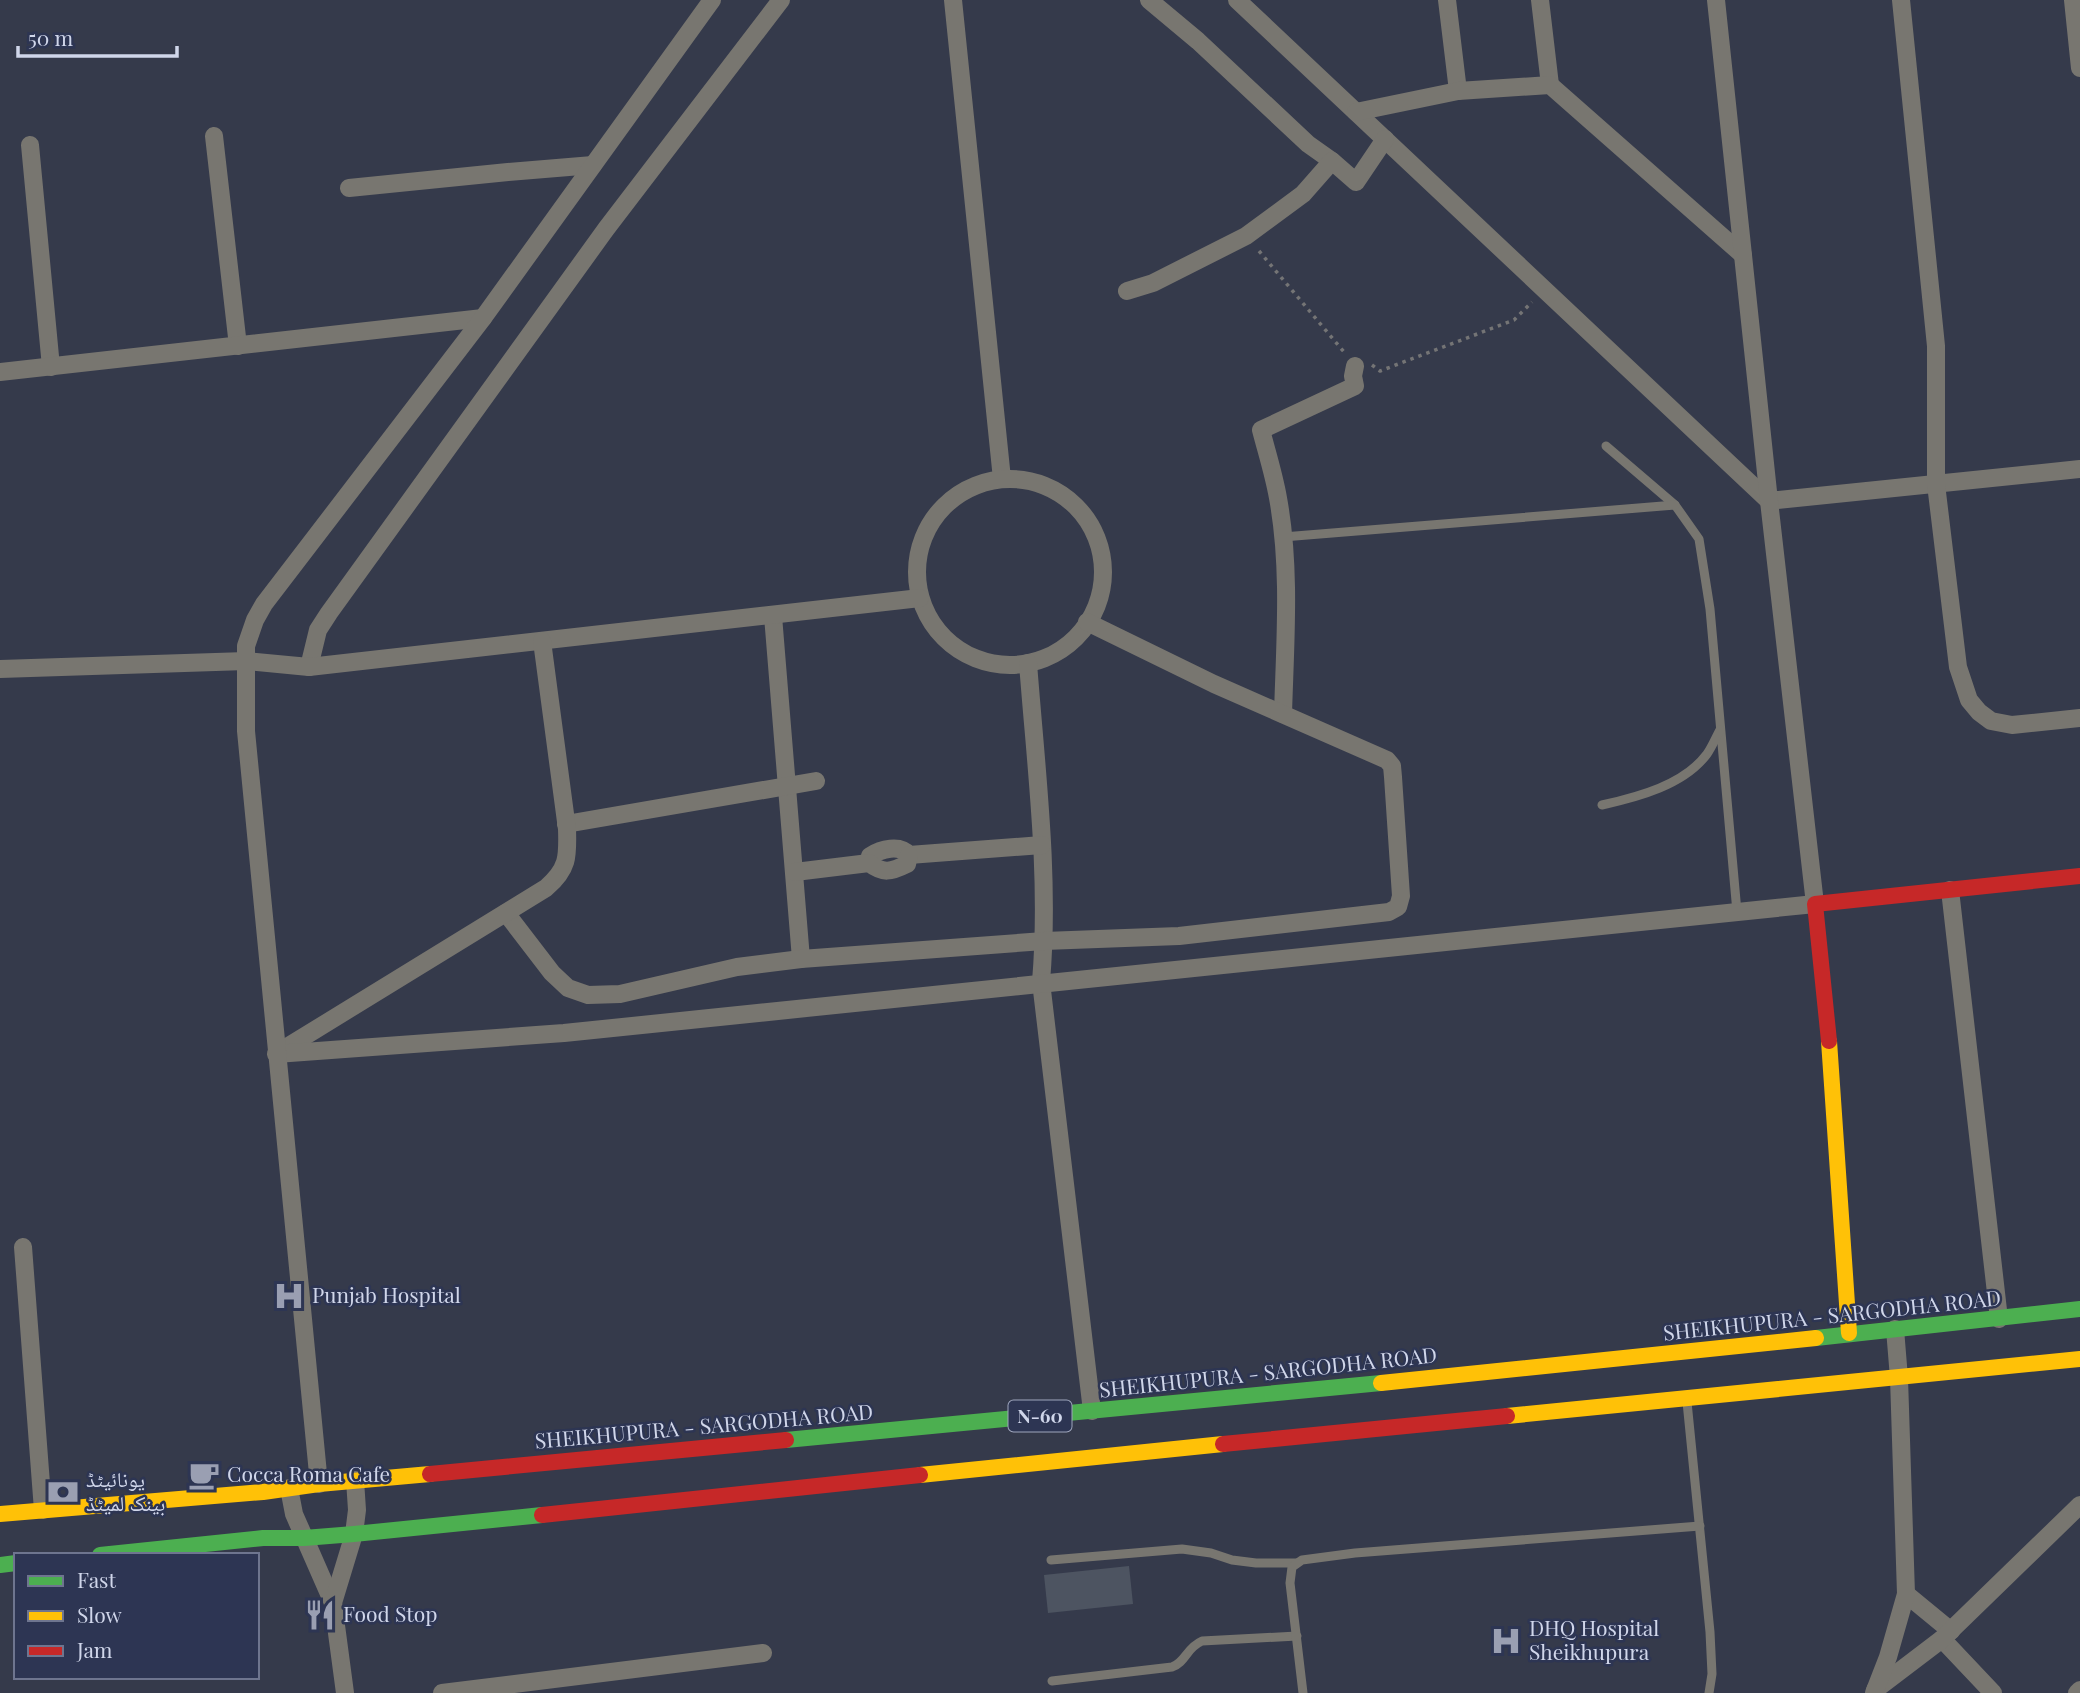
<svg xmlns="http://www.w3.org/2000/svg" width="2080" height="1693" font-family="'Playfair Display','Noto Naskh Arabic',serif">
<style>
.building{fill:#4d5461}
.lines{fill:none;stroke-linecap:round;stroke-linejoin:round}
.path{stroke:#747475;stroke-width:3.5;stroke-dasharray:3.5 5;stroke-linecap:butt}
.lane{stroke:#787670;stroke-width:9}
.street{stroke:#787670;stroke-width:18}
.fast{stroke:#4caf50;stroke-width:16}
.slow{stroke:#ffc107;stroke-width:16}
.jam{stroke:#c62828;stroke-width:16}
.labels{text-anchor:middle;stroke-width:5;stroke-linejoin:round;paint-order:stroke}
.shield{fill:#2d3553;stroke:#9fa6bd;stroke-width:2}
.shield-label{font-size:19px;font-weight:bold;fill:#d0d6ea}
.poi-label{font-size:21px;fill:#d0d6ea;stroke:#2d3553;text-anchor:start}
.street-label{font-size:21px;fill:#d0d6ea;stroke:#2d3553}
</style>
<rect width="100%" height="100%" fill="#353a4b"/>
<!-- building -->
<polygon class="building" points="1129,1566 1133,1604 1048,1613 1044,1575"/>
<g class="lines">
<!-- path -->
<g class="path">
<polyline points="1259,251 1344,352"/>
<polyline points="1372,365 1380,371 1514,320 1532,302"/>
</g>
<!-- lane -->
<g class="lane">
<polyline points="1606,446 1675,505 1699,539 1710,609 1737,912"/>
<polyline points="1283,537 1675,505"/>
<path d="M1602 805C1638 797 1684 785 1707 754 1712 747 1716 737 1720 730"/>
<polyline points="1687,1402 1710,1632 1712,1674 1709,1693"/>
<polyline points="1051,1560 1182,1549 1211,1553 1232,1560 1256,1563 1297,1563"/>
<path d="M1052 1681 1172 1667C1186 1662 1186 1648 1202 1641L1297 1636"/>
<polyline points="1303,1693 1290,1583 1292,1567 1302,1560 1355,1553 1700,1526"/>
</g>
<!-- street -->
<g class="street">
<polyline points="953,0 1002,479"/>
<polyline points="1149,0 1198,41 1308,144 1332,161"/>
<polyline points="1237,0 1769,501 2080,469"/>
<polyline points="1447,0 1458,91"/>
<polyline points="1540,0 1550,85"/>
<polyline points="1901,0 1936,346 1936,484 1958,667 1969,700 1979,712 1991,721 2012,725 2080,718"/>
<polyline points="2073,0 2080,68"/>
<polyline points="1356,112 1458,91 1550,85 1743,255"/>
<polyline points="214,136 238,346"/>
<polyline points="30,145 51,367"/>
<polyline points="349,188 508,172 593,165"/>
<polyline points="1127,291 1153,283 1246,236 1303,194 1332,161 1356,182 1385,139"/>
<polyline points="0,372 483,318"/>
<circle cx="1010" cy="572" r="93"/>
<polyline points="773,616 801,959"/>
<path d="M1028 663C1036 769 1050 876 1041 982L1092 1411"/>
<polyline points="309,667 318,630 329,613 606,229 781,0"/>
<polyline points="0,669 246,661 309,667 920,598"/>
<path d="M1283 714C1285 643 1291 569 1278 498 1274 475 1267 453 1261 430L1355 386 1353 376 1355 366"/>
<polyline points="566,824 816,781"/>
<path d="M869 863 870 856C881 849 900 844 909 855L1042 845"/>
<path d="M795 872 869 863C883 874 891 872 907 864L909 855"/>
<polyline points="1950,890 1999,1319"/>
<polyline points="506,913 552,973 568,988 588,995 620,994 737,967 801,959 1044,941 1179,936 1389,912 1398,907 1401,896 1393,777 1392,766 1387,760 1214,684 1087,622"/>
<path d="M279 1052 546 888C568 869 568 857 567 829L542 641"/>
<polyline points="276,1054 564,1033 1815,904 1769,501 1716,0"/>
<polyline points="23,1247 43,1510"/>
<polyline points="319,1484 246,731 246,646 255,620 264,604 483,318 712,0"/>
<polyline points="289,1488 294,1514 333,1603 345,1693"/>
<polyline points="1906,1594 1951,1631"/>
<polyline points="333,1603 354,1534 357,1510 355,1480"/>
<polyline points="1942,1639 1993,1693"/>
<polyline points="1875,1690 1942,1639 2080,1505"/>
<polyline points="442,1693 763,1653"/>
<polyline points="1874,1693 1888,1657 1906,1594 1899,1378 1895,1329"/>
<polyline points="2077,1693 2080,1690"/>
</g>
<!-- fast -->
<g class="fast">
<polyline points="1816,1338 2080,1309"/>
<polyline points="786,1440 1381,1383"/>
<polyline points="100,1555 263,1538 304,1538 354,1534 542,1515"/>
<polyline points="0,1565 16,1563"/>
</g>
<!-- slow -->
<g class="slow">
<polyline points="1829,1041 1849,1333"/>
<polyline points="1381,1383 1816,1338"/>
<polyline points="1507,1416 2080,1359"/>
<polyline points="920,1475 1223,1444"/>
<polyline points="0,1514 263,1492 319,1484 430,1474"/>
</g>
<!-- jam -->
<g class="jam">
<polyline points="1829,1041 1815,904 2080,876"/>
<polyline points="1223,1444 1507,1416"/>
<polyline points="430,1474 786,1440"/>
<polyline points="542,1515 920,1475"/>
</g>
</g>
<!-- icons -->
<defs>
<g id="hospital-bare" transform="scale(2.415)"><path d="M-5-5h3v3.5h4V-5h3V5h-3V1.5h-4V5h-3Z" fill="#9a9fb2" stroke="#2d3553" stroke-width="2.5" paint-order="stroke"/></g>
<g id="cafe-bare" transform="scale(2.415)"><path d="M-5.5-4.5H6V0H3Q3 3.5 0 3.5H-2.5Q-5.5 3.5-5.5 0ZM3-3.2v2h1.7v-2ZM-6 4.5H4V6H-6Z" fill="#9a9fb2" stroke="#2d3553" stroke-width="2.5" paint-order="stroke"/></g>
<g id="bank-bare" transform="scale(2.415)"><path d="M-6-4H6V4H-6ZM0-2.3a2.3 2.3 0 1 0 0 4.6a2.3 2.3 0 1 0 0-4.6Z" fill="#9a9fb2" stroke="#2d3553" stroke-width="2.5" paint-order="stroke"/></g>
<g id="restaurant-bare" transform="scale(2.415)"><path d="M-5-6h1v4h1v-4h1v4h1v-4h1v5L-1.5 .5V6h-2V.5L-5-1ZM5-6V6H3V1.5H1.5Q1.5-4 5-6Z" fill="#9a9fb2" stroke="#2d3553" stroke-width="2.5" paint-order="stroke"/></g>
</defs>
<g fill-rule="evenodd">
<use href="#hospital-bare" x="289" y="1296"/>
<use href="#cafe-bare" x="204" y="1475"/>
<use href="#bank-bare" x="63" y="1492"/>
<use href="#restaurant-bare" x="320" y="1615"/>
<use href="#hospital-bare" x="1506" y="1641"/>
</g>
<g class="labels">
<!-- shield labels -->
<rect class="shield" x="1008.5" y="1400.5" width="63" height="31" rx="5"/>
<g class="shield-label">
<text x="1040" y="1423">N-60</text>
</g>
<!-- poi labels -->
<g class="poi-label">
<text x="312" y="1303">Punjab Hospital</text>
<text x="227" y="1482">Cocca Roma Cafe</text>
<text x="86" y="1487">یونائیٹڈ<tspan x="86" dy="24">بینک لمیٹڈ</tspan></text>
<text x="343" y="1622">Food Stop</text>
<text x="1529" y="1636">DHQ Hospital<tspan x="1529" dy="24">Sheikhupura</tspan></text>
</g>
<!-- street labels -->
<g class="street-label">
<text transform="translate(1832 1316) rotate(-6)" y="7">SHEIKHUPURA - SARGODHA ROAD</text>
<text transform="translate(1268 1373) rotate(-6)" y="7">SHEIKHUPURA - SARGODHA ROAD</text>
<text transform="translate(704 1427) rotate(-5)" y="7">SHEIKHUPURA - SARGODHA ROAD</text>
</g>
</g>
<!-- legend -->
<rect x="14" y="1553" width="245" height="126" fill="#2d3553" stroke="#6e758f" stroke-width="2"/>
<rect x="28" y="1576" width="35" height="10" fill="#4caf50" stroke="#6e758f" stroke-width="2"/>
<text x="77" y="1588" font-size="21" fill="#d0d6ea">Fast</text>
<rect x="28" y="1611" width="35" height="10" fill="#ffc107" stroke="#6e758f" stroke-width="2"/>
<text x="77" y="1623" font-size="21" fill="#d0d6ea">Slow</text>
<rect x="28" y="1646" width="35" height="10" fill="#c62828" stroke="#6e758f" stroke-width="2"/>
<text x="77" y="1658" font-size="21" fill="#d0d6ea">Jam</text>
<!-- scale -->
<path d="M18 46v10h159v-10" fill="none" stroke="#d0d6ea" stroke-width="3.5"/>
<text x="28" y="46" font-size="21" fill="#d0d6ea" stroke="#2d3553" stroke-width="5" paint-order="stroke">50 m</text>
</svg>
